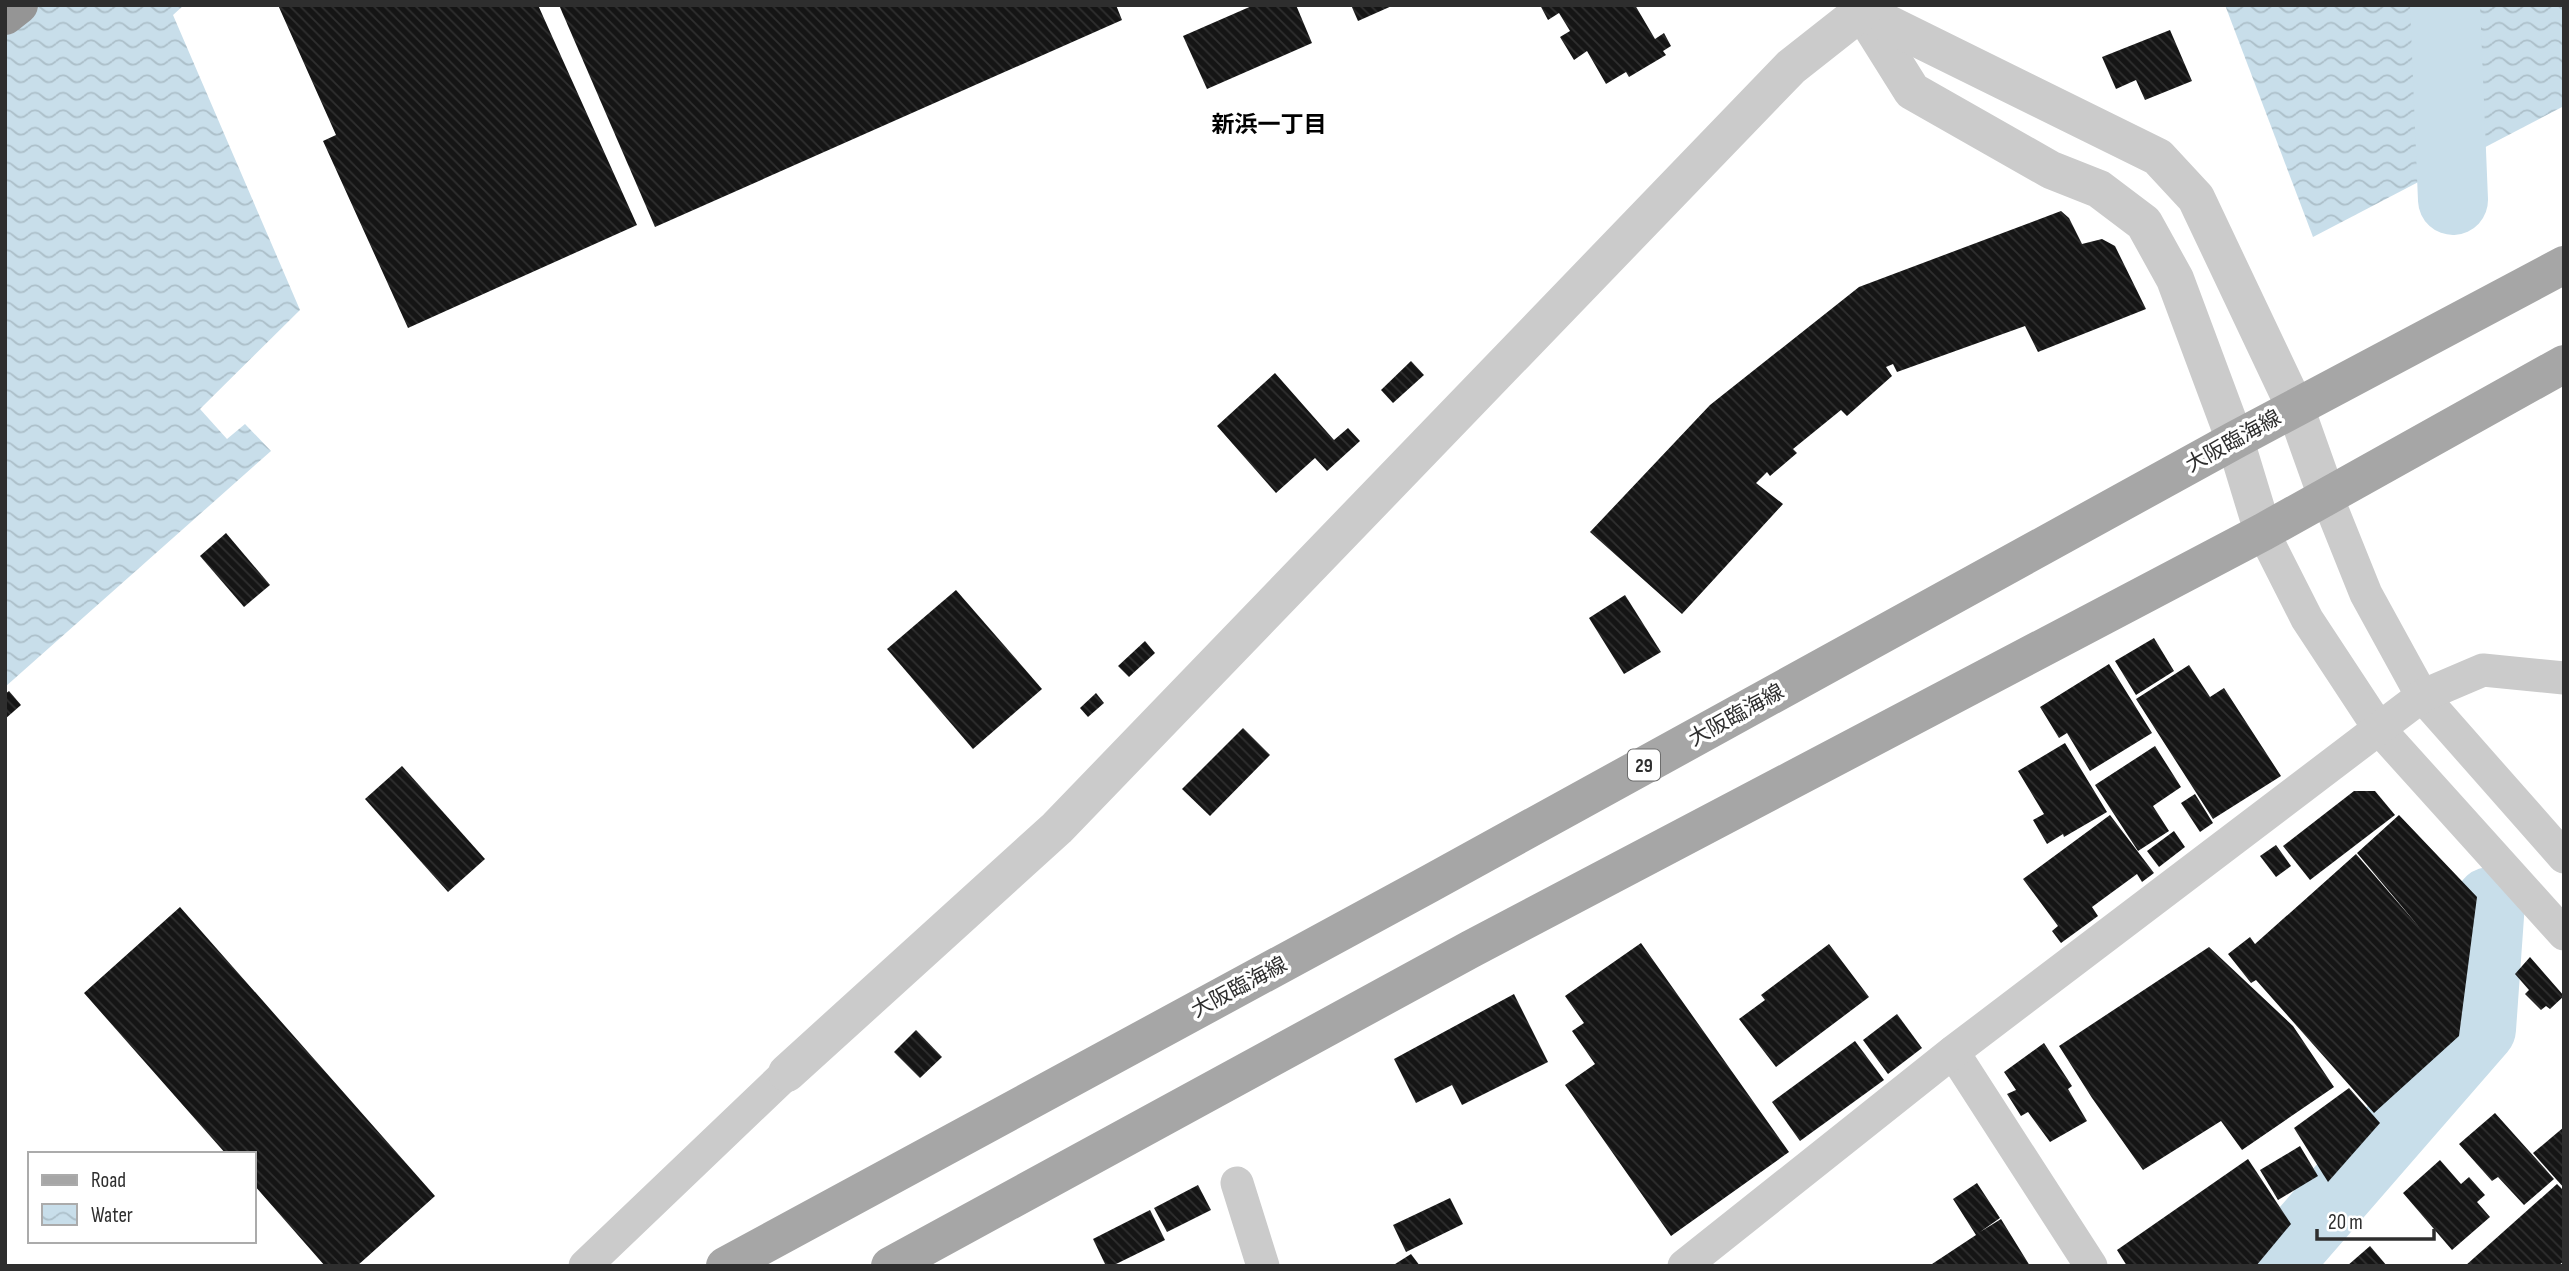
<svg xmlns="http://www.w3.org/2000/svg" width="2569" height="1271" font-family="'Sofia Sans Condensed','Noto Sans JP',sans-serif">
<style>
.water{fill:url(#water-waves)}
.lines{fill:none;stroke-linecap:round;stroke-linejoin:round}
.river{stroke:#c8deea;stroke-width:70}
.building{fill:url(#building-back-hatch)}
.minor{stroke:#cbcbcb;stroke-width:33}
.tertiary{stroke:#cbcbcb;stroke-width:38}
.primary{stroke:#a6a6a6;stroke-width:38}
.motorway{stroke:#959595;stroke-width:38}
.labels{text-anchor:middle;stroke-width:7;stroke-linejoin:round;paint-order:stroke}
.shield{fill:#fff;stroke:#6d6d6d;stroke-width:2}
.shield-label{font-size:19px;font-weight:bold;fill:#2e2e2e}
.street-label{font-size:21px;fill:#2e2e2e;stroke:#fff}
.neighbourhood-label{font-size:23px;font-weight:bold;fill:#000;stroke:#fff}
</style>
<defs>
<pattern id="water-waves" width="16" height="10" patternUnits="userSpaceOnUse" patternTransform="scale(1.75)"><rect width="16" height="10" fill="#c8deea"/><path d="M0 5q4-4 8 0t8 0" fill="none" stroke="#acbfc9"/></pattern>
<pattern id="building-back-hatch" width="6" height="6" patternUnits="userSpaceOnUse" patternTransform="scale(1.75)"><rect width="6" height="6" fill="#151515"/><path d="M-1 5l2 2M0 0l6 6M5-1l2 2" fill="none" stroke="#2f2f2f"/></pattern>
</defs>
<rect width="100%" height="100%" fill="#fff"/>
<!-- water -->
<g class="water">
<polygon points="5,5 184,5 173,15 300,310 200,409 227,439 245,424 271,451 5,687"/>
<polygon points="2225,5 2564,5 2564,106 2313,237"/>
</g>
<g class="lines">
<!-- river -->
<g class="river">
<polyline points="2445,5 2453,200"/>
<polyline points="2275,1266 2481,1029 2490,902"/>
</g>
</g>
<!-- building -->
<g class="building">
<polygon points="278,5 538,5 637,225 408,328 323,141 336,135"/>
<polygon points="559,5 1116,5 1122,20 655,227"/>
<polygon points="1254,5 1296,5 1312,43 1207,89 1183,36"/>
<polygon points="1351,5 1394,5 1358,21"/>
<polygon points="1540,5 1635,5 1655,39 1664,33 1671,46 1663,51 1666,55 1629,77 1626,72 1606,84 1587,51 1574,60 1560,37 1570,31 1559,13 1548,20"/>
<polygon points="2170,30 2192,81 2145,100 2136,80 2116,89 2102,57"/>
<polygon points="2061,211 2069,218 2082,244 2102,239 2115,246 2146,309 2038,352 2025,326 1897,372 1893,364 1886,367 1892,376 1847,416 1841,410 1793,449 1797,453 1770,476 1767,472 1756,483 1783,504 1682,614 1590,532 1710,405 1859,287"/>
<polygon points="1411,361 1424,375 1393,403 1381,390"/>
<polygon points="1275,373 1334,440 1348,428 1360,441 1327,471 1315,458 1276,493 1217,426"/>
<polygon points="226,533 270,585 244,607 200,556"/>
<polygon points="956,590 1042,689 973,749 887,649"/>
<polygon points="1625,595 1661,652 1624,674 1589,618"/>
<polygon points="2154,638 2174,671 2136,695 2115,661"/>
<polygon points="1145,641 1155,653 1129,677 1118,666"/>
<polygon points="2109,664 2152,733 2090,771 2067,733 2059,738 2040,707"/>
<polygon points="2189,665 2210,697 2224,688 2281,776 2213,819 2136,699"/>
<polygon points="9,691 21,705 5,719 5,694"/>
<polygon points="1096,693 1104,703 1088,717 1080,708"/>
<polygon points="1243,728 1270,755 1210,816 1182,789"/>
<polygon points="2065,743 2107,812 2064,837 2063,834 2047,844 2033,820 2044,814 2018,771"/>
<polygon points="2155,746 2181,787 2153,806 2169,831 2138,851 2095,785"/>
<polygon points="402,766 485,859 448,892 365,799"/>
<polygon points="2354,791 2375,791 2395,815 2310,880 2283,846"/>
<polygon points="2195,794 2213,823 2200,832 2181,803"/>
<polygon points="2110,815 2154,873 2142,882 2137,874 2092,907 2098,916 2061,943 2052,931 2058,926 2023,879"/>
<polygon points="2399,815 2477,897 2459,1036 2374,1113 2256,980 2251,983 2228,954 2250,937 2255,944 2356,854 2420,928 2357,853"/>
<polygon points="2174,831 2185,847 2159,867 2147,851"/>
<polygon points="2276,845 2291,866 2276,877 2260,856"/>
<polygon points="180,907 435,1196 357,1266 325,1266 254,1185 254,1154 226,1154 84,993"/>
<polygon points="1641,943 1789,1152 1671,1236 1565,1085 1595,1064 1572,1031 1584,1023 1565,996"/>
<polygon points="1829,944 1869,997 1776,1067 1739,1019 1765,1000 1761,995"/>
<polygon points="2209,947 2293,1026 2334,1087 2242,1150 2221,1121 2143,1170 2092,1098 2059,1046"/>
<polygon points="2530,957 2564,996 2550,1009 2546,1006 2541,1010 2525,994 2529,990 2515,974"/>
<polygon points="1514,994 1548,1062 1462,1105 1452,1085 1416,1103 1394,1059"/>
<polygon points="1897,1014 1922,1048 1888,1074 1863,1040"/>
<polygon points="916,1030 942,1057 920,1078 894,1052"/>
<polygon points="1855,1041 1884,1080 1800,1141 1772,1102"/>
<polygon points="2044,1043 2072,1086 2068,1089 2087,1121 2050,1142 2028,1112 2021,1116 2007,1094 2016,1090 2004,1072"/>
<polygon points="2349,1088 2380,1123 2328,1182 2294,1128"/>
<polygon points="2495,1113 2554,1179 2524,1205 2498,1177 2492,1181 2459,1144"/>
<polygon points="2564,1127 2564,1188 2533,1153"/>
<polygon points="2300,1146 2318,1176 2278,1200 2260,1170"/>
<polygon points="2248,1159 2291,1224 2256,1266 2127,1266 2117,1250"/>
<polygon points="2440,1160 2461,1184 2469,1177 2485,1195 2477,1202 2490,1217 2452,1250 2403,1193"/>
<polygon points="1977,1183 2000,1218 1980,1232 2001,1219 2030,1266 1929,1266 1976,1235 1953,1199"/>
<polygon points="2557,1184 2564,1191 2564,1261 2558,1266 2465,1266"/>
<polygon points="1198,1185 1211,1210 1167,1232 1154,1208"/>
<polygon points="1450,1198 1463,1224 1406,1252 1393,1225"/>
<polygon points="1150,1210 1165,1240 1112,1266 1106,1266 1093,1239"/>
<polygon points="2370,1246 2387,1266 2347,1266"/>
<polygon points="1411,1254 1420,1266 1392,1266"/>
</g>
<g class="lines">
<!-- minor -->
<g class="minor">
<polyline points="2327,497 2366,594 2422,696 2564,857"/>
<polyline points="2263,532 2307,619 2380,730 2564,934"/>
<polyline points="1953,1052 2091,1266"/>
<polyline points="1237,1183 1263,1266"/>
<polyline points="585,1266 787,1073"/>
<polyline points="1684,1266 1953,1052 2422,696 2483,670 2564,678"/>
</g>
<!-- tertiary -->
<g class="tertiary">
<polyline points="1860,8 1912,91 2051,170 2099,189 2144,223 2175,279 2235,440 2263,532"/>
<polyline points="1862,11 2158,157 2196,198 2295,407 2327,497"/>
<polyline points="787,1073 1057,828 1791,67 1862,11"/>
</g>
<!-- primary -->
<g class="primary">
<polyline points="725,1266 1429,884 2235,440 2564,265"/>
<polyline points="890,1266 1471,949 2263,532 2564,364"/>
</g>
<!-- motorway -->
<polyline class="motorway" points="5,16 19,5"/>
</g>
<g class="labels">
<!-- shield labels -->
<rect class="shield" x="1628" y="749.5" width="32" height="31" rx="5"/>
<g class="shield-label">
<text x="1644" y="772">29</text>
</g>
<!-- street labels -->
<g class="street-label">
<text transform="translate(2233 441) rotate(-29)" y="7">大阪臨海線</text>
<text transform="translate(1736 715) rotate(-29)" y="7">大阪臨海線</text>
<text transform="translate(1239 987) rotate(-28)" y="7">大阪臨海線</text>
</g>
<!-- neighbourhood labels -->
<g class="neighbourhood-label">
<text x="1269" y="132">新浜一丁目</text>
</g>
</g>
<!-- border -->
<rect width="2569" height="1271" fill="none" stroke="#2e2e2e" stroke-width="14"/>
<!-- legend -->
<rect x="28" y="1152" width="228" height="91" fill="#ffffff" stroke="#ababab" stroke-width="2"/>
<rect x="42" y="1175" width="35" height="10" fill="#a6a6a6" stroke="#ababab" stroke-width="2"/>
<text x="91" y="1187" font-size="21" fill="#2e2e2e">Road</text>
<rect x="42" y="1204" width="35" height="21" fill="url(#water-waves)" stroke="#ababab" stroke-width="2"/>
<text x="91" y="1222" font-size="21" fill="#2e2e2e">Water</text>
<!-- scale -->
<path d="M2317 1229v10h117v-10" fill="none" stroke="#2e2e2e" stroke-width="3.5"/>
<text x="2328" y="1229" font-size="21" fill="#2e2e2e" stroke="#ffffff" stroke-width="5" paint-order="stroke">20 m</text>
</svg>
